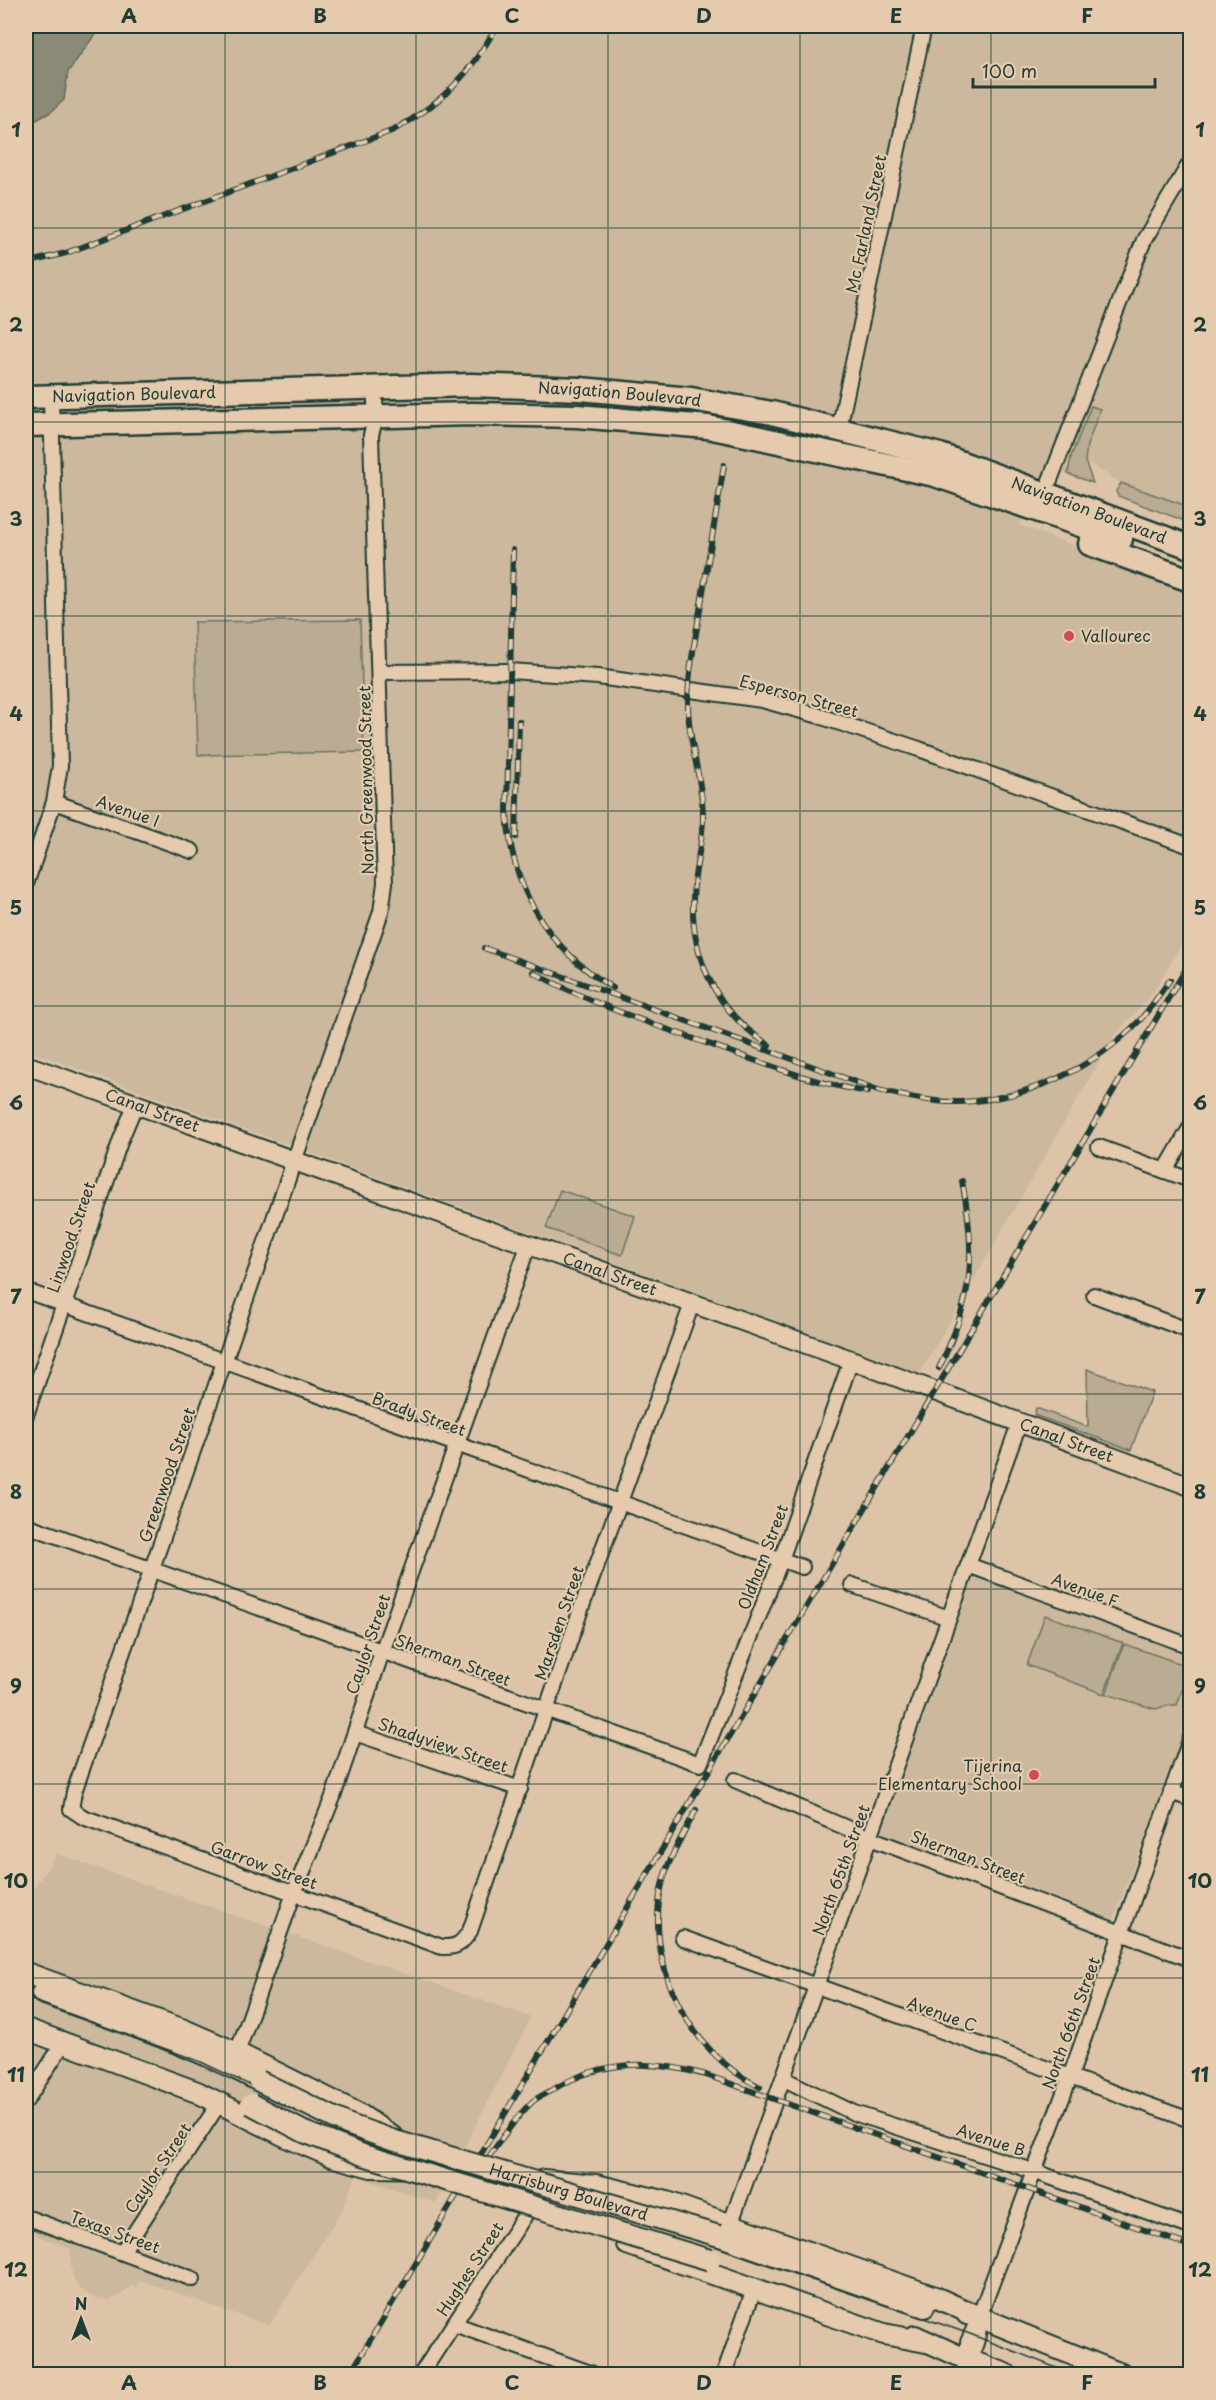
<svg xmlns="http://www.w3.org/2000/svg" width="1216" height="2400" font-family="'Playpen Sans',sans-serif">
<style>
.built{fill:#cbb89d}
.green{fill:#baab93;stroke:#6c7464;stroke-width:1.5}
.water{fill:#8b8a76;stroke:#606b5c;stroke-width:1.5}
.lines{fill:none;stroke-linecap:round;stroke-linejoin:round}
.minor-casing{stroke:#1f3d34;stroke-width:18}
.tertiary-casing{stroke:#1f3d34;stroke-width:22}
.secondary-casing{stroke:#1f3d34;stroke-width:24}
.primary-casing{stroke:#1f3d34;stroke-width:27}
.minor{stroke:#e5caad;stroke-width:14}
.tertiary{stroke:#e5caad;stroke-width:18}
.secondary{stroke:#e5caad;stroke-width:20}
.primary{stroke:#e5caad;stroke-width:22}
.tram{stroke:#1f3d34;stroke-width:1.5}
.rail-casing{stroke:#1f3d34;stroke-width:6}
.rail{stroke:#e5caad;stroke-width:4;stroke-dasharray:11;stroke-linecap:butt}
.secondary-bridge-casing{stroke:#1f3d34;stroke-width:24;stroke-linecap:butt}
.secondary-bridge{stroke:#e5caad;stroke-width:20}
.grid{fill:none;stroke:#1f3d34;stroke-width:1.5;stroke-opacity:0.55}
.poi-dot{fill:#d1495b;stroke:#e5caad;stroke-width:2}
.labels{text-anchor:middle;stroke-width:4.5;stroke-linejoin:round;paint-order:stroke}
.street-label{font-size:16px;fill:#1f3d34;stroke:#e5caad}
.poi-label{font-size:16px;fill:#1f3d34;stroke:#e5caad;text-anchor:start}
.neatline{fill:none;stroke:#1f3d34;stroke-width:2}
.grid-label{font-size:20px;text-anchor:middle;font-weight:bold;fill:#1f3d34}
</style>
<rect width="100%" height="100%" fill="#ddc4a8"/>
<filter id="ink" filterUnits="userSpaceOnUse"><feTurbulence type="fractalNoise" baseFrequency=".0167" numOctaves="2"/><feDisplacementMap in="SourceGraphic" scale="12" xChannelSelector="R" yChannelSelector="G"/><feConvolveMatrix kernelMatrix="1 2 1 2 8 2 1 2 1" color-interpolation-filters="sRGB"/></filter>
<g filter="url(#ink)">
<!-- built -->
<g class="built">
<polygon points="101,26 1190,26 1190,507 1121,483 1085,461 1087,446 1100,409 1092,406 1071,457 1068,474 1048,467 1020,525 1190,591 1190,930 1153,993 1114,1036 920,1373 26,1050 26,126 51,112 64,100 68,72"/>
<polygon points="971,1575 1190,1653 1190,1717 1112,1923 880,1833"/>
<polygon points="57,1854 531,2017 436,2203 356,2176 342,2210 269,2326 140,2280 136,2287 131,2286 121,2295 110,2300 98,2299 88,2295 80,2289 74,2281 71,2266 71,2249 26,2231 26,1900"/>
</g>
<!-- green -->
<g class="green">
<polygon points="1091,406 1100,409 1087,446 1085,461 1093,483 1068,474 1071,457"/>
<polygon points="1121,483 1190,507 1190,523 1118,496 1116,491"/>
<polygon points="360,620 364,752 198,755 194,622"/>
<polygon points="560,1190 635,1216 622,1255 546,1228"/>
<polygon points="1087,1369 1152,1392 1131,1450 1034,1415 1036,1408 1088,1427"/>
<polygon points="1045,1615 1123,1643 1104,1694 1027,1665"/>
<polygon points="1124,1644 1190,1667 1177,1705 1169,1705 1155,1709 1106,1694"/>
</g>
<!-- water -->
<polygon class="water" points="26,26 101,26 68,72 64,100 51,112 26,126"/>
<g class="lines">
<!-- minor casing -->
<g class="minor-casing">
<g id="minor">
<path d="M374 386 376 416 371 435 385 883 381 912 74 1792 71 1809 83 1817 442 1947C457 1948 462 1943 470 1931L582 1606 692 1304"/>
<polyline points="839,429 924,26"/>
<polyline points="1050,480 1144,240 1190,163"/>
<polyline points="380,672 510,671 598,677 762,700 816,715 919,749 1190,846"/>
<polyline points="54,802 192,851"/>
<polyline points="26,884 54,802 60,766 51,397"/>
<polyline points="1099,1147 1190,1180"/>
<polyline points="1165,1171 1190,1128"/>
<polyline points="26,1291 802,1567"/>
<polyline points="1094,1295 1190,1331"/>
<polyline points="26,1415 121,1139 136,1103"/>
<polyline points="26,1525 700,1764 781,1560 851,1360"/>
<polyline points="968,1565 1190,1646"/>
<polyline points="852,1585 949,1618"/>
<polyline points="355,1733 520,1789"/>
<polyline points="735,1780 870,1838 1190,1959"/>
<polyline points="1171,1792 1190,1799"/>
<polyline points="683,1938 1190,2120"/>
<polyline points="237,2053 294,1893 333,1797 382,1652 528,1246"/>
<polyline points="784,2079 854,2113 1033,2171 1190,2227"/>
<polyline points="26,2101 64,2042"/>
<polyline points="26,2217 193,2279"/>
<polyline points="730,2225 1019,1424"/>
<polyline points="122,2252 220,2102"/>
<polyline points="454,2324 593,2374"/>
<polyline points="968,2360 968,2342 979,2317 1070,2077 1190,1740"/>
<polyline points="421,2374 533,2203 543,2180"/>
<polyline points="724,2374 754,2289"/>
<path d="M963 2374C970 2353 979 2346 979 2322"/>
</g>
</g>
<!-- tertiary casing -->
<g class="tertiary-casing">
<g id="tertiary">
<path id="s1" d="M26 1065 851 1360 1190 1486"/>
</g>
</g>
<!-- secondary casing -->
<g class="secondary-casing">
<g id="secondary">
<polyline points="26,1973 184,2030 237,2053 359,2114 394,2138"/>
<path d="M42 1993C115 2020 191 2044 259 2081"/>
<polyline points="26,2029 197,2092 289,2138 331,2156 371,2167 441,2168 496,2187"/>
<polyline points="543,2180 596,2185 667,2202 935,2297 979,2317"/>
<polyline points="719,2236 924,2307"/>
<polyline points="627,2244 884,2334 926,2342"/>
<polyline points="967,2314 979,2317 1121,2374"/>
<polyline points="915,2336 968,2360 1006,2374"/>
</g>
</g>
<!-- primary casing -->
<g class="primary-casing">
<g id="primary">
<path id="s2" d="M26 397 472 385 580 389 691 399 772 413 940 455 1190 547"/>
<polyline points="26,425 472,414 577,416 708,427 935,475 1121,539"/>
<polyline points="1090,544 1190,580"/>
</g>
</g>
<!-- minor -->
<use href="#minor" class="minor"/>
<!-- tertiary -->
<use href="#tertiary" class="tertiary"/>
<!-- secondary -->
<use href="#secondary" class="secondary"/>
<!-- primary -->
<use href="#primary" class="primary"/>
<!-- tram -->
<polyline class="tram" points="26,1998 199,2061 343,2129 684,2235 970,2334 1072,2374"/>
<!-- rail casing -->
<g class="rail-casing">
<g id="rail">
<path d="M26 263 66 253 394 130C444 102 469 75 497 26"/>
<path d="M724 465C716 513 708 562 700 610 695 641 688 673 688 705 688 743 703 779 703 817 703 840 696 863 694 885 687 950 713 1010 769 1045"/>
<path d="M513 550 507 810C510 886 547 949 613 988"/>
<polyline points="516,837 519,721"/>
<path d="M484 948 878 1090C904 1096 932 1103 960 1102 1028 1099 1093 1069 1140 1020 1151 1008 1160 993 1170 980"/>
<path d="M533 972C589 1003 646 1022 706 1043 760 1062 812 1083 868 1092"/>
<path d="M939 1368C973 1299 977 1255 962 1181"/>
<path d="M696 1810C685 1832 671 1853 664 1877 641 1957 686 2051 760 2087"/>
<path d="M488 2158C501 2140 514 2119 531 2103 537 2097 547 2093 554 2089 604 2059 652 2060 706 2075L1190 2246"/>
<polyline points="350,2374 1190,962"/>
</g>
</g>
<!-- rail -->
<use href="#rail" class="rail"/>
<!-- secondary-bridge casing -->
<g class="secondary-bridge-casing">
<g id="secondary-bridge">
<path id="s3" d="M259 2081 347 2124 392 2140 719 2236"/>
<polyline points="251,2104 304,2132 363,2155 710,2260"/>
</g>
</g>
<!-- secondary-bridge -->
<use href="#secondary-bridge" class="secondary-bridge"/>
</g>
</g>
<!-- grid -->
<path class="grid" d="M225 26V2374M416 26V2374M608 26V2374M800 26V2374M991 26V2374M26 228H1190M26 422H1190M26 616H1190M26 811H1190M26 1006H1190M26 1200H1190M26 1394H1190M26 1589H1190M26 1784H1190M26 1978H1190M26 2172H1190"/>
<!-- markers -->
<g class="poi-dot">
<circle cx="1069" cy="636" r="6"/>
<circle cx="1034" cy="1775" r="6"/>
</g>
<g class="labels">
<!-- street labels -->
<g class="street-label">
<text transform="translate(866 224) rotate(-78)" y="6">Mc Farland Street</text>
<text dy="6" stroke="none"><textPath href="#s2" startOffset="108">Navigation Boulevard</textPath></text>
<text dy="6" stroke="none"><textPath href="#s2" startOffset="594">Navigation Boulevard</textPath></text>
<text dy="6" stroke="none"><textPath href="#s2" startOffset="1080">Navigation Boulevard</textPath></text>
<text transform="translate(799 696) rotate(15)" y="6">Esperson Street</text>
<text transform="translate(366 780) rotate(-91)" y="6">North Greenwood Street</text>
<text transform="translate(128 811) rotate(19)" y="6">Avenue I</text>
<text dy="6" stroke="none"><textPath href="#s1" startOffset="134">Canal Street</textPath></text>
<text transform="translate(71 1237) rotate(-71)" y="6">Linwood Street</text>
<text dy="6" stroke="none"><textPath href="#s1" startOffset="620">Canal Street</textPath></text>
<text transform="translate(419 1414) rotate(20)" y="6">Brady Street</text>
<text dy="6" stroke="none"><textPath href="#s1" startOffset="1106">Canal Street</textPath></text>
<text transform="translate(167 1475) rotate(-71)" y="6">Greenwood Street</text>
<text transform="translate(763 1557) rotate(-69)" y="6">Oldham Street</text>
<text transform="translate(1085 1590) rotate(20)" y="6">Avenue F</text>
<text transform="translate(559 1623) rotate(-71)" y="6">Marsden Street</text>
<text transform="translate(368 1644) rotate(-71)" y="6">Caylor Street</text>
<text transform="translate(453 1660) rotate(20)" y="6">Sherman Street</text>
<text transform="translate(443 1745) rotate(19)" y="6">Shadyview Street</text>
<text transform="translate(968 1857) rotate(21)" y="6">Sherman Street</text>
<text transform="translate(264 1865) rotate(20)" y="6">Garrow Street</text>
<text transform="translate(841 1870) rotate(-70)" y="6">North 65th Street</text>
<text transform="translate(942 2014) rotate(20)" y="6">Avenue C</text>
<text transform="translate(1071 2023) rotate(-70)" y="6">North 66th Street</text>
<text transform="translate(991 2140) rotate(18)" y="6">Avenue B</text>
<text transform="translate(158 2168) rotate(-56)" y="6">Caylor Street</text>
<text dy="6" stroke="none"><textPath href="#s3" startOffset="330">Harrisburg Boulevard</textPath></text>
<text transform="translate(115 2232) rotate(20)" y="6">Texas Street</text>
<text transform="translate(470 2269) rotate(-57)" y="6">Hughes Street</text>
</g>
<!-- poi labels -->
<g class="poi-label">
<text x="1081" y="642">Vallourec</text>
<text x="1022" y="1772" text-anchor="end">Tijerina<tspan x="1022" dy="18">Elementary School</tspan></text>
</g>
</g>
<!-- margin -->
<rect width="1216" height="2400" fill="none" stroke="#e5caad" stroke-width="66"/>
<!-- north arrow -->
<g transform="translate(81 2319)" stroke="#e5caad" stroke-width="4.5" paint-order="stroke">
<path d="M0-4.5L10 22L0 15L-10 22Z" fill="#1f3d34"/>
<text y="-9" font-size="16" font-weight="bold" text-anchor="middle" fill="#1f3d34">N</text>
</g>
<!-- scale -->
<path d="M973 78v9h182v-9" fill="none" stroke="#1f3d34" stroke-width="3"/>
<text x="982" y="78" font-size="18" fill="#1f3d34" stroke="#e5caad" stroke-width="4.5" paint-order="stroke">100 m</text>
<rect x="33" y="33" width="1150" height="2334" class="neatline"/>
<g class="grid-label">
<text x="129" y="23">A</text>
<text x="320" y="23">B</text>
<text x="512" y="23">C</text>
<text x="704" y="23">D</text>
<text x="896" y="23">E</text>
<text x="1087" y="23">F</text>
<text x="16" y="137">1</text>
<text x="1200" y="137">1</text>
<text x="16" y="332">2</text>
<text x="1200" y="332">2</text>
<text x="16" y="526">3</text>
<text x="1200" y="526">3</text>
<text x="16" y="721">4</text>
<text x="1200" y="721">4</text>
<text x="16" y="915">5</text>
<text x="1200" y="915">5</text>
<text x="16" y="1110">6</text>
<text x="1200" y="1110">6</text>
<text x="16" y="1304">7</text>
<text x="1200" y="1304">7</text>
<text x="16" y="1499">8</text>
<text x="1200" y="1499">8</text>
<text x="16" y="1693">9</text>
<text x="1200" y="1693">9</text>
<text x="16" y="1888">10</text>
<text x="1200" y="1888">10</text>
<text x="16" y="2082">11</text>
<text x="1200" y="2082">11</text>
<text x="16" y="2277">12</text>
<text x="1200" y="2277">12</text>
<text x="129" y="2390">A</text>
<text x="320" y="2390">B</text>
<text x="512" y="2390">C</text>
<text x="704" y="2390">D</text>
<text x="896" y="2390">E</text>
<text x="1087" y="2390">F</text>
</g>
</svg>
